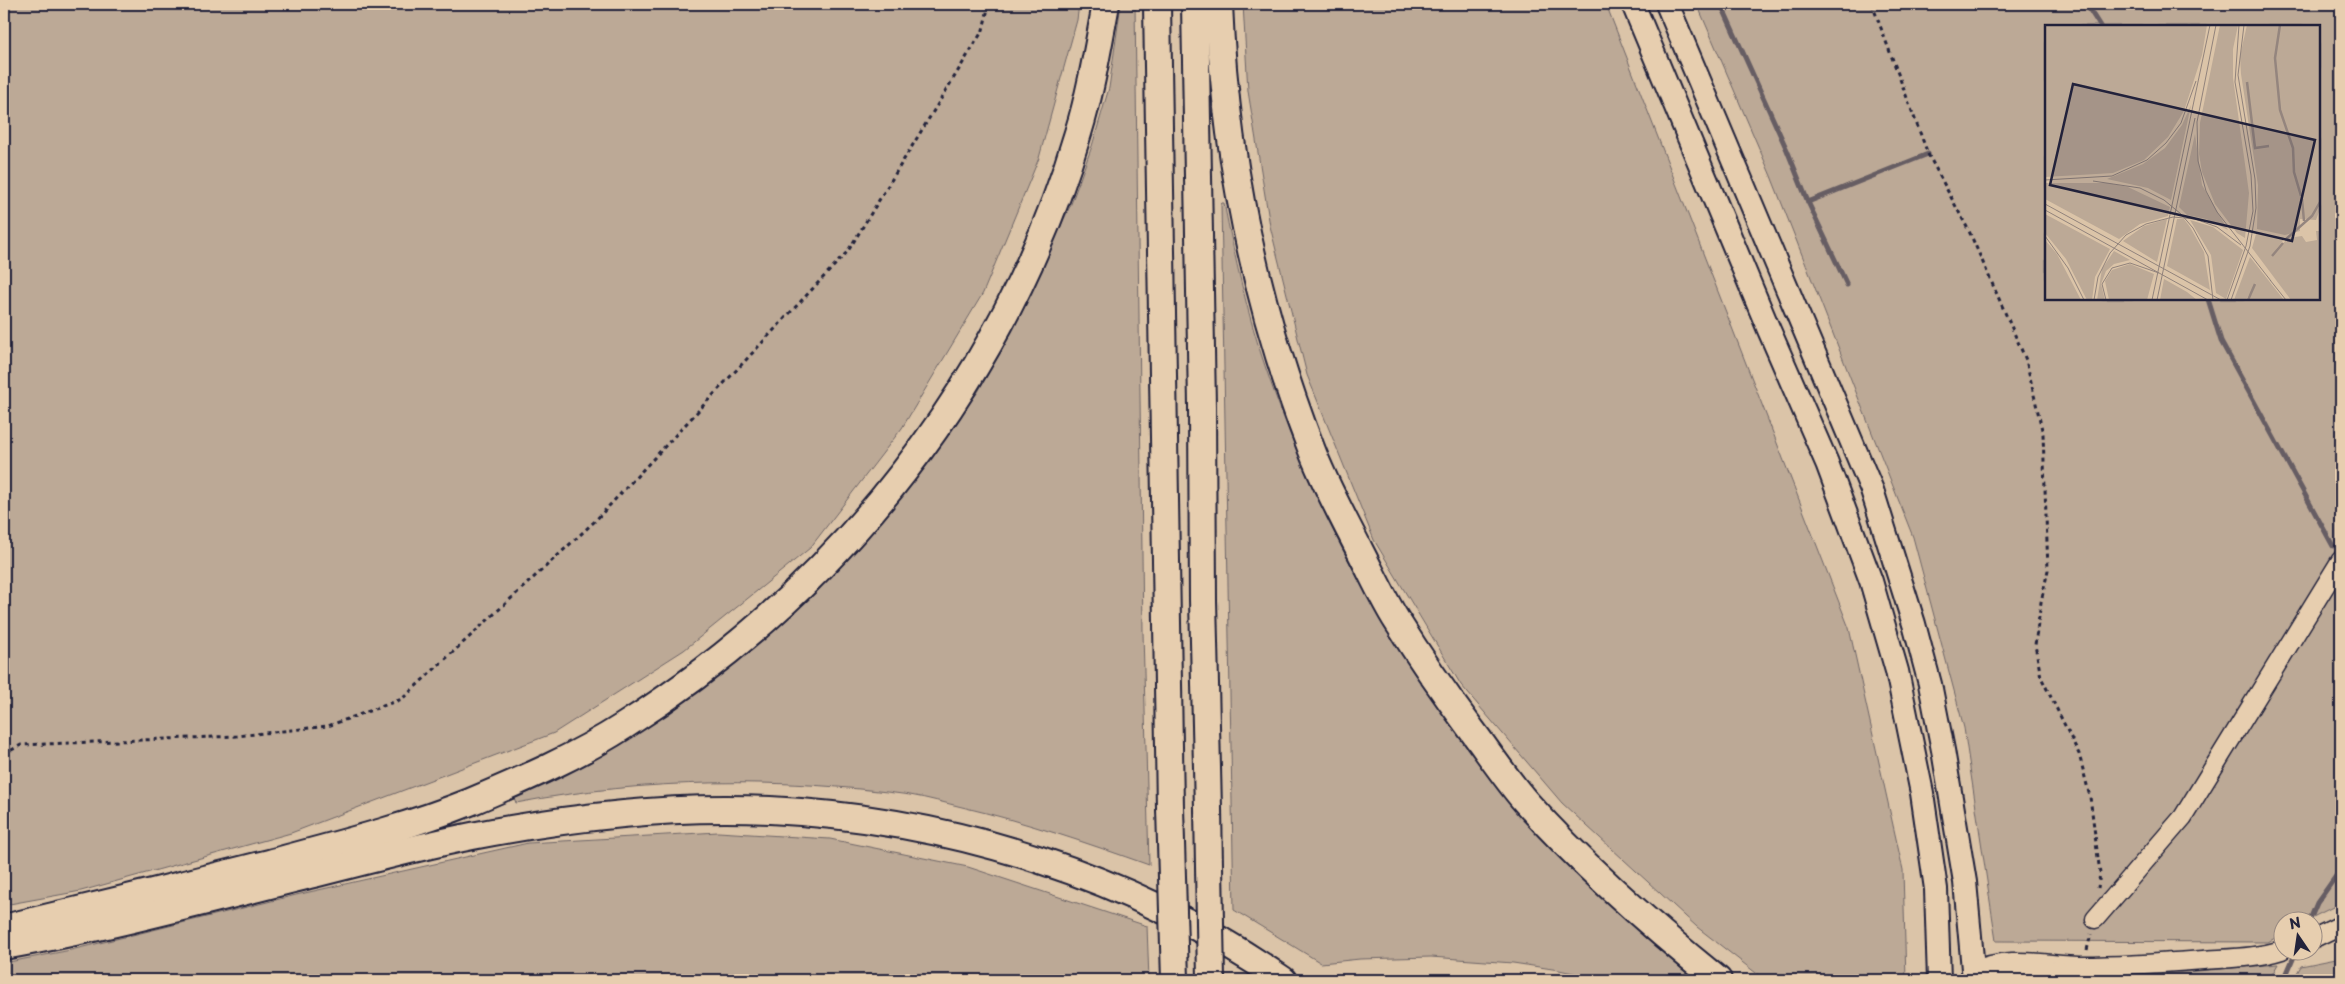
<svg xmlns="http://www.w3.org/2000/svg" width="2345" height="984" font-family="'Playpen Sans',sans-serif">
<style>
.green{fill:#bca996;stroke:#6f6668;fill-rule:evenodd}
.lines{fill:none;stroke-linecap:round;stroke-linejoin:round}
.stream{stroke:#665d63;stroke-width:5}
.minor-casing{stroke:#22223b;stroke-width:21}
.major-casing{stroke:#22223b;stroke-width:26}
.highway-casing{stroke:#22223b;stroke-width:30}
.path{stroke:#22223b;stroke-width:3;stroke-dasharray:4 4;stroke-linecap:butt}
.minor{stroke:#e7ceaf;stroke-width:18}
.major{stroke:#e7ceaf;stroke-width:22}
.highway{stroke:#e7ceaf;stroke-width:26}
.highway-bridge-casing{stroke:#22223b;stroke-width:30;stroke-linecap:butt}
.highway-bridge{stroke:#e7ceaf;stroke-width:26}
.inset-river{fill:none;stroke:#94857e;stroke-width:2.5}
.inset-road{fill:none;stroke:#91837c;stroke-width:1}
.view{fill:#22223b;fill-opacity:0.15;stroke:#22223b;stroke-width:2.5}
.inset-edge{fill:none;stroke:#22223b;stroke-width:2.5}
</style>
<rect width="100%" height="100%" fill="#dbc4a8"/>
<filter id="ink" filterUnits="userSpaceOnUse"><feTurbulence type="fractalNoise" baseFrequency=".02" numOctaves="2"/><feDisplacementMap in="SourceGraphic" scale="10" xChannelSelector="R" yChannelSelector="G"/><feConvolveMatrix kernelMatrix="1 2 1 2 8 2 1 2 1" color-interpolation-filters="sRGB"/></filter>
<g filter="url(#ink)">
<!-- green -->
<g class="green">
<polygon points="4,4 1079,4 1077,20 1039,158 983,293 902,428 810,548 684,650 554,733 291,833 81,891 4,905"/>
<path d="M1121 4H1135L1143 632 1149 865C1087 843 1026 822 962 807 945 803 928 798 910 795 780 777 646 778 516 803L512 792 630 737 720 676 818 591 978 392 1018 317 1071 204 1092 146 1109 88Z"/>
<polygon points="1243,4 1606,4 1849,628 1903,870 1906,980 1765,980 1697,927 1562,803 1461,685 1374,540 1307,375 1270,226 1248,91"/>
<path d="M1697 4H2341V903L2305 921 2282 922V934L2268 942 1996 941 1964 728 1913 537 1771 176ZM2046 26H2319V299H2046Z"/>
<path d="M1222 203H1224C1235 258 1247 313 1265 366 1349 612 1493 816 1695 980H1606L1559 970 1513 963 1431 957 1360 959 1321 963 1234 910 1221 204Z"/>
<polygon points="718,832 830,839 968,867 1147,926 1149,980 4,980 4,963 71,950 296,895 528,843"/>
<polygon points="2341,958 2341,980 2293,980 2301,966"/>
<polygon points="2278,964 2269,980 2094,980"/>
</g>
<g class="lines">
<!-- stream -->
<g class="stream">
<polyline points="1721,4 1787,150 1808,202 1928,154"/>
<polyline points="2086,4 2100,26"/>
<polyline points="1808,202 1847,285"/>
<polyline points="2208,299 2221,341 2333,546"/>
<polyline points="2309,922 2317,903 2341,869"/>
<polyline points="2284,980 2296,952"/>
</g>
<!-- minor casing -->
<g class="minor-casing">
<g id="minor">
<polyline points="2095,919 2183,817 2341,560"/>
<polyline points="2312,939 2341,925"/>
<path d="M1974 971C2009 954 2047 966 2084 966 2123 966 2163 963 2203 960 2229 958 2257 958 2282 950"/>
<polyline points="1977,971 2011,976 2058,970"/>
</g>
</g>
<!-- major casing -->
<g class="major-casing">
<g id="major">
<polyline points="1633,4 1769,330 1827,463 1871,581 1897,671 1922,793 1936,889 1939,980"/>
<polyline points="1667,4 1872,490 1914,624 1930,684 1943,750 1965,882 1974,980"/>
</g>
</g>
<!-- highway casing -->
<g class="highway-casing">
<g id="highway">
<polyline points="1157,4 1170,808"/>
<polyline points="1195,4 1202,406 1203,600 1208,809"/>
<path d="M1219 4C1225 156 1256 306 1311 448 1324 483 1343 517 1360 551 1372 574 1383 599 1397 621 1420 658 1445 694 1471 729 1489 753 1506 779 1526 802 1584 867 1650 925 1718 980"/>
<path d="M4 928C92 907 181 885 269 863 336 845 405 828 470 802 522 780 576 757 624 726 840 589 1005 380 1078 133 1091 91 1098 47 1106 4"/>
<path d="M4 946C111 927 217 898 322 872 372 859 422 846 472 836 570 817 670 805 770 810 952 819 1133 876 1283 980"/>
</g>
</g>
<!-- path -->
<g class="path">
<polyline points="1872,4 1928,154 1969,231 2026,360 2043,434 2048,570 2041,602 2035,645 2041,677 2079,754 2090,797 2100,873 2098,888"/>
<polyline points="4,754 21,745 237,736 328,726 402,699 594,522 848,251 983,30 989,4"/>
<polyline points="2087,950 2091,934"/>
</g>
<!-- minor -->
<use href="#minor" class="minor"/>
<!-- major -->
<use href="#major" class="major"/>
<!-- highway -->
<use href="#highway" class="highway"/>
<!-- highway-bridge casing -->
<g class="highway-bridge-casing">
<g id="highway-bridge">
<polyline points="1170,808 1175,980"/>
<polyline points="1208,809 1211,980"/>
</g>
</g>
<!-- highway-bridge -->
<use href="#highway-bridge" class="highway-bridge"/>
</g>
</g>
<!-- overview -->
<g transform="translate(2045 25)">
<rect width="275" height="275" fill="#dbc4a8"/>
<path d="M0 0H162L157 30 139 86 123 112 99 135 68 148 0 152ZM175 0H193L188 24V53L204 168 200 213 192 208 170 179 157 147 154 129 155 98ZM202 0H275V184L271 195 255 194V206L240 210 212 204 213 160 196 49 195 31ZM146 80 126 175 103 163 62 154 98 139 120 123 137 100ZM150 109 157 160 183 205 161 194 142 190 134 182ZM0 158H63L83 162 125 182 123 191 95 199 74 214 0 174ZM0 189 65 224 50 252 47 275H42L21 234 0 208ZM122 194 112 237 78 216 99 201ZM132 194H139L145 202 159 227 165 265 122 241ZM145 195 168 202 198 225 181 274 171 268 166 230ZM271 206H275V275H246L207 223 211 209 240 213 226 231 243 213 257 211 261 217 272 215ZM0 215 12 229 36 275H0ZM69 226 85 235 69 239 61 246 56 259 60 275H52L57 244ZM205 232 239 275H204L211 258 201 275H189ZM85 239 109 249 102 275H64L60 256 67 245ZM119 254 142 267 152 275H115Z" fill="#bca996"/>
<path class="inset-river" d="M235 0 230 33 235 85 248 123 249 147 256 171M202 57 210 123 224 121M257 174 259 196M240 215 267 191 275 177M227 231 238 218M203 275 210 259"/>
<path class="inset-road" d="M171 0 152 97 153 136 161 166 172 187 226 256M0 155 67 151 102 135 121 118 136 98 151 56M48 156 95 163 119 175 136 189 148 203 163 231 168 275M0 179 176 275M0 185 163 275M0 211 23 243 39 275M225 255 241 275M49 275 53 252 65 228 81 210 101 199 128 192 150 194 172 202 196 220M61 275 57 259 67 243 85 238 114 248M107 275 165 0M112 275 150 93M182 275 201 221 208 186 206 150 190 57 194 0M186 275 205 221 211 183 210 154 193 50 199 0"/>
<path class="view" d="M28 59 270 115 247 216 5 160Z"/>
<rect width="275" height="275" class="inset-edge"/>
</g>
<!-- margin -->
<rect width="2345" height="984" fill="none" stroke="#e7ceaf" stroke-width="20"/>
<rect x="10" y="10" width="2325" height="964" fill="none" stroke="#22223b" stroke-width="2" filter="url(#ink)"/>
<!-- north arrow -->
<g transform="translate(2298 936) rotate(347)"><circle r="24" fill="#e7ceaf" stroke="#988981"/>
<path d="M0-4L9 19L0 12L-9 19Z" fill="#22223b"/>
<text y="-8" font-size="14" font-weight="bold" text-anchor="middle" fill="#22223b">N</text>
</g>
</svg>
